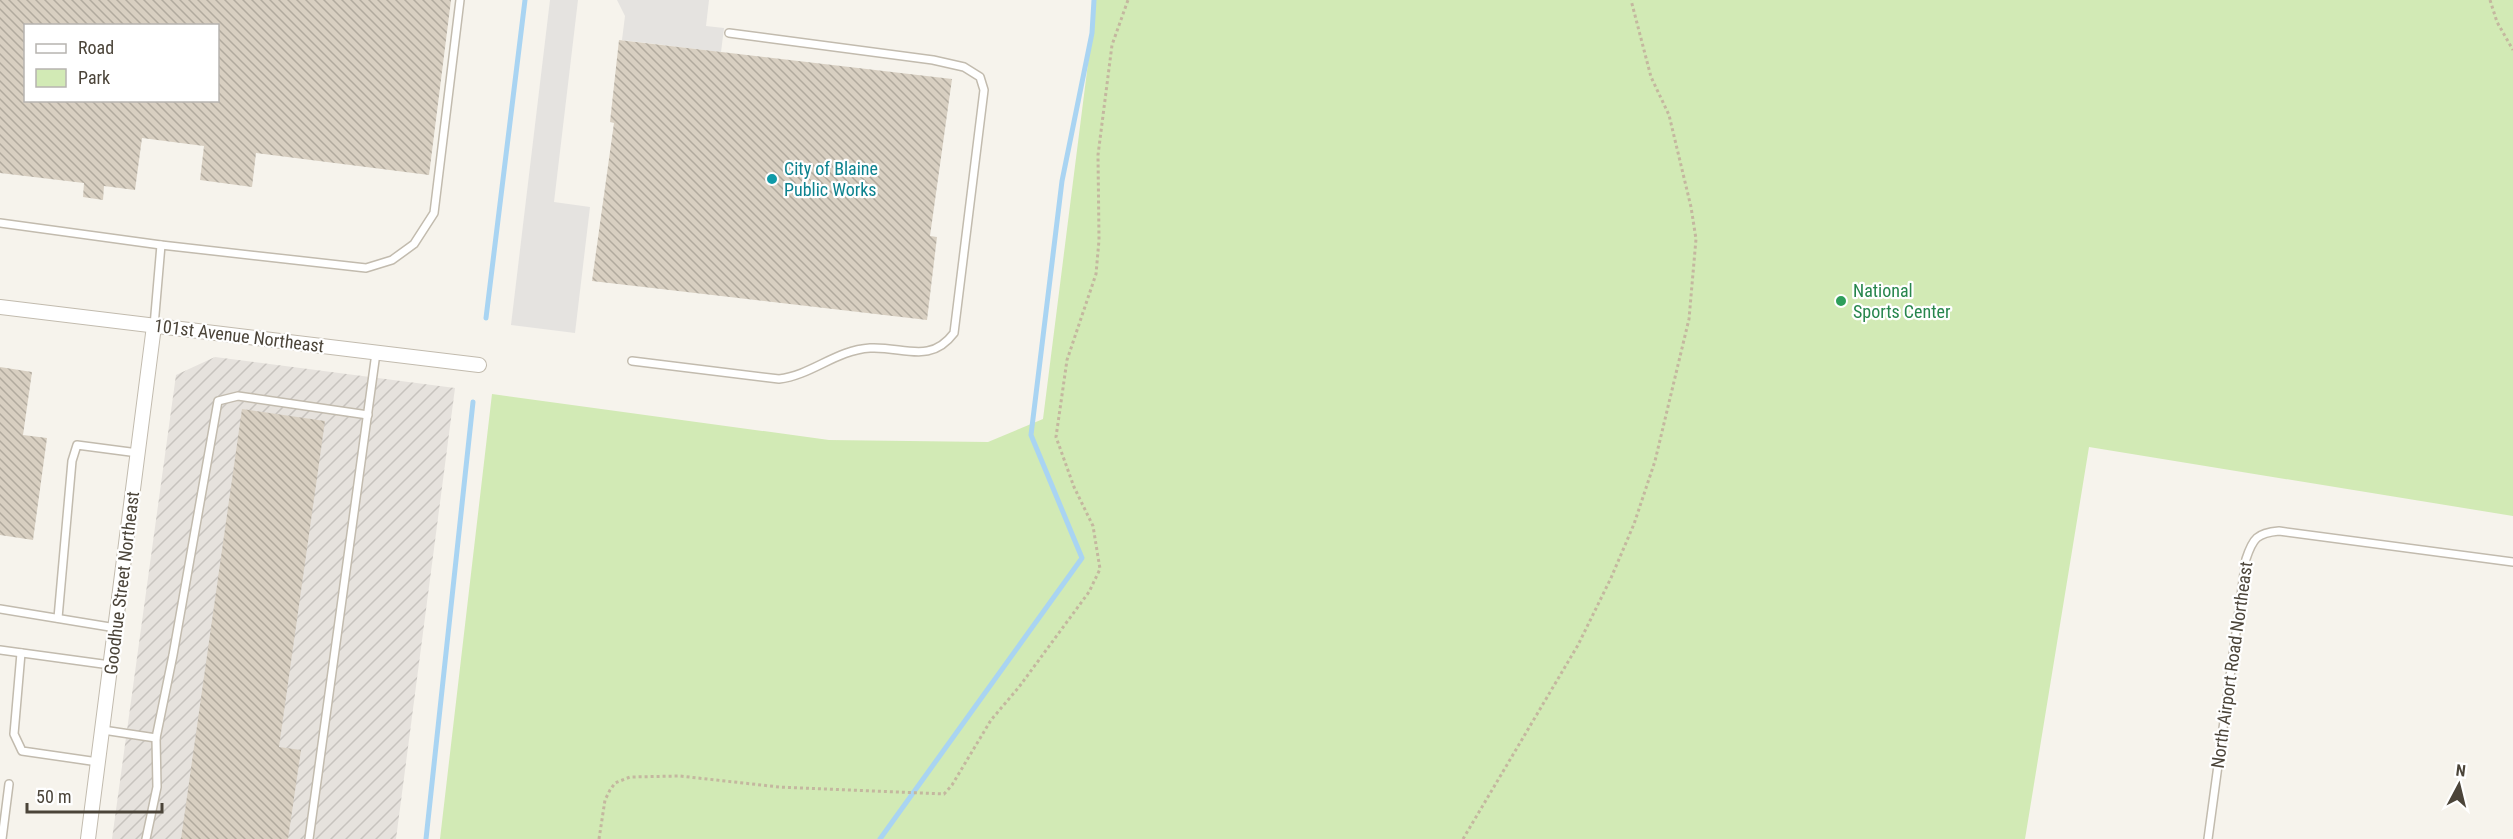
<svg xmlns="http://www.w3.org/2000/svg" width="2513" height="839" font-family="'Roboto Condensed',sans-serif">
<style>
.industrial{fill:url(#industrial-furrows)}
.green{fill:#d2eab5}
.parking{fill:#e5e3e0}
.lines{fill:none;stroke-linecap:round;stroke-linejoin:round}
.stream{stroke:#a9d4f2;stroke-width:5}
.building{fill:url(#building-back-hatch);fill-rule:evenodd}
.lane-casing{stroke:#c2bbae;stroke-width:10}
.street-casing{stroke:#c2bbae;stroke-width:16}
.path{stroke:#c4b79f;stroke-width:3;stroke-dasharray:3 3;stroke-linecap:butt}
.lane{stroke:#fff;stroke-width:7}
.street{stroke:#fff;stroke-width:14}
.culture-dot{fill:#0f9aa8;stroke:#fff;stroke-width:2}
.leisure-dot{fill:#2e9e5b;stroke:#fff;stroke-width:2}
.labels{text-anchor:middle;stroke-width:4.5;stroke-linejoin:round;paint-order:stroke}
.culture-label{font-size:18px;fill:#0d838f;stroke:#fff;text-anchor:start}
.leisure-label{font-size:18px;fill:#27864d;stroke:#fff;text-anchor:start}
.street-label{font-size:18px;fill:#4b4439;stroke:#fff}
</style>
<defs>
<pattern id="industrial-furrows" width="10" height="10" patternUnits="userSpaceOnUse" patternTransform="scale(1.5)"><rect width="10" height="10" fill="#e6e2dd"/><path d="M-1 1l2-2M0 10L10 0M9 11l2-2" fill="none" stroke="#c7c3be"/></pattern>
<pattern id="building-back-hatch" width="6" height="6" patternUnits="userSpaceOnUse" patternTransform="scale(1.5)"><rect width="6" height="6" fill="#d8cfc1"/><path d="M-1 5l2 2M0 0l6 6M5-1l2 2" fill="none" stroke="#b1aa9e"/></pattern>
</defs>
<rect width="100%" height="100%" fill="#f6f3ec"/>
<!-- industrial -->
<polygon class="industrial" points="215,357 455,388 396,839 112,839 176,375"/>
<!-- green -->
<polygon class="green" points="1096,0 2513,0 2513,516 2089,447 2025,839 440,839 492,394 829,440 988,442 1043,419"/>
<!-- parking -->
<g class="parking">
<polygon points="550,0 578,0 554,202 590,207 575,333 511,325"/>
<polygon points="617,0 709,0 706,26 724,28 721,52 622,40 625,16"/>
</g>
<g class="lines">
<!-- stream -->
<g class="stream">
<polyline points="486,318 525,0"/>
<polyline points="426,839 473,402"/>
<polyline points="880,839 1082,558 1031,435 1062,181 1092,33 1094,0"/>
</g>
</g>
<!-- building -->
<g class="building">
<path d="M0 0H451L429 175 256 153 252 187 200 180 204 146 142 138 135 190 104 186 103 200 83 197 84 183 0 173ZM26 26H218V100H26Z"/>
<polygon points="619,40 952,79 930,236 937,237 927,320 592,281 614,123 610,122"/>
<polygon points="0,367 32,372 23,435 47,438 33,540 0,535"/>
<polygon points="242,409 325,421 279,747 301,750 288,839 181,839"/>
</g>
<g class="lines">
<!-- lane casing -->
<g class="lane-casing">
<g id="lane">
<polyline points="0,223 161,245 366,268 392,260 414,244 434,213 460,0"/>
<polyline points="154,326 161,245"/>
<path d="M632 361 779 379C812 375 836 350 870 348 903 346 930 365 954 333L984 90 980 77 964 67 933 60 729 33"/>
<polyline points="0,609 116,628"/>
<polyline points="58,618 72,461 77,445 138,453"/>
<polyline points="0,650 110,665"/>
<polyline points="21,653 14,734 22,751 98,762"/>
<polyline points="103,730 156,738 173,655 218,401 238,396 368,415"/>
<polyline points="2,839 9,784"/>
<polyline points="146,839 157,787 156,738"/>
<polyline points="309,839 376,353"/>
<path d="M2208 839 2246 559C2253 538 2257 533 2279 531L2513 562"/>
</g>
</g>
<!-- street casing -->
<g class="street-casing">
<g id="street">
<polyline points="0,307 479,365"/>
<polyline points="88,839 154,326"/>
</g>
</g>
<!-- path -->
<g class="path">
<polyline points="2490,0 2497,22 2513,50"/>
<polyline points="599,839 605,800 610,790 615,783 630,777 680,776 779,787 944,794 952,785 991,720 1019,687 1089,592 1100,569 1093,526 1074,487 1056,437 1067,360 1096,274 1099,240 1098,155 1112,45 1128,0"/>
<polyline points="1463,839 1578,645 1611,578 1634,524 1655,461 1689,319 1696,239 1691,207 1669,115 1651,77 1631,0"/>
</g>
<!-- lane -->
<use href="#lane" class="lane"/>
<!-- street -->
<use href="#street" class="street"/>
</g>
<!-- markers -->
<circle class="culture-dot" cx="772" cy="179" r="6"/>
<circle class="leisure-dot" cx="1841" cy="301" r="6"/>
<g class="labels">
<!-- culture labels -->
<g class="culture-label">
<text x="784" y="175">City of Blaine<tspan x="784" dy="21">Public Works</tspan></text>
</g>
<!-- leisure labels -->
<g class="leisure-label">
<text x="1853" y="297">National<tspan x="1853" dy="21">Sports Center</tspan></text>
</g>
<!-- street labels -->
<g class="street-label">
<text transform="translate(239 336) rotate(7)" y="6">101st Avenue Northeast</text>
<text transform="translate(122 583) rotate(-83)" y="6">Goodhue Street Northeast</text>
<text transform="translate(2232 665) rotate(-82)" y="6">North Airport Road Northeast</text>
</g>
</g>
<!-- legend -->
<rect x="24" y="24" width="195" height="78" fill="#ffffff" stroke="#b7b4b0" stroke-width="1.5"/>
<rect x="36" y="44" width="30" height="9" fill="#ffffff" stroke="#b7b4b0" stroke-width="1.5"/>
<text x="78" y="54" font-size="18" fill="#4b4439">Road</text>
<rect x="36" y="69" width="30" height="18" fill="#d2eab5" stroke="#b7b4b0" stroke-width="1.5"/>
<text x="78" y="84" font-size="18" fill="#4b4439">Park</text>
<!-- north arrow -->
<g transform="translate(2459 785) rotate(7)" stroke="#ffffff" stroke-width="4.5" paint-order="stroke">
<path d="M0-4.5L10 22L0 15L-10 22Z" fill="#4b4439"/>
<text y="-9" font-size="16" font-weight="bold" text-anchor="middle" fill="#4b4439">N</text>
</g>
<!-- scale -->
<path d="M27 803v9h135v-9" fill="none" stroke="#4b4439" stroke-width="3"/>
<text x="36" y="803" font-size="18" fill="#4b4439" stroke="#ffffff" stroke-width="4.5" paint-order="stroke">50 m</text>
</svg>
